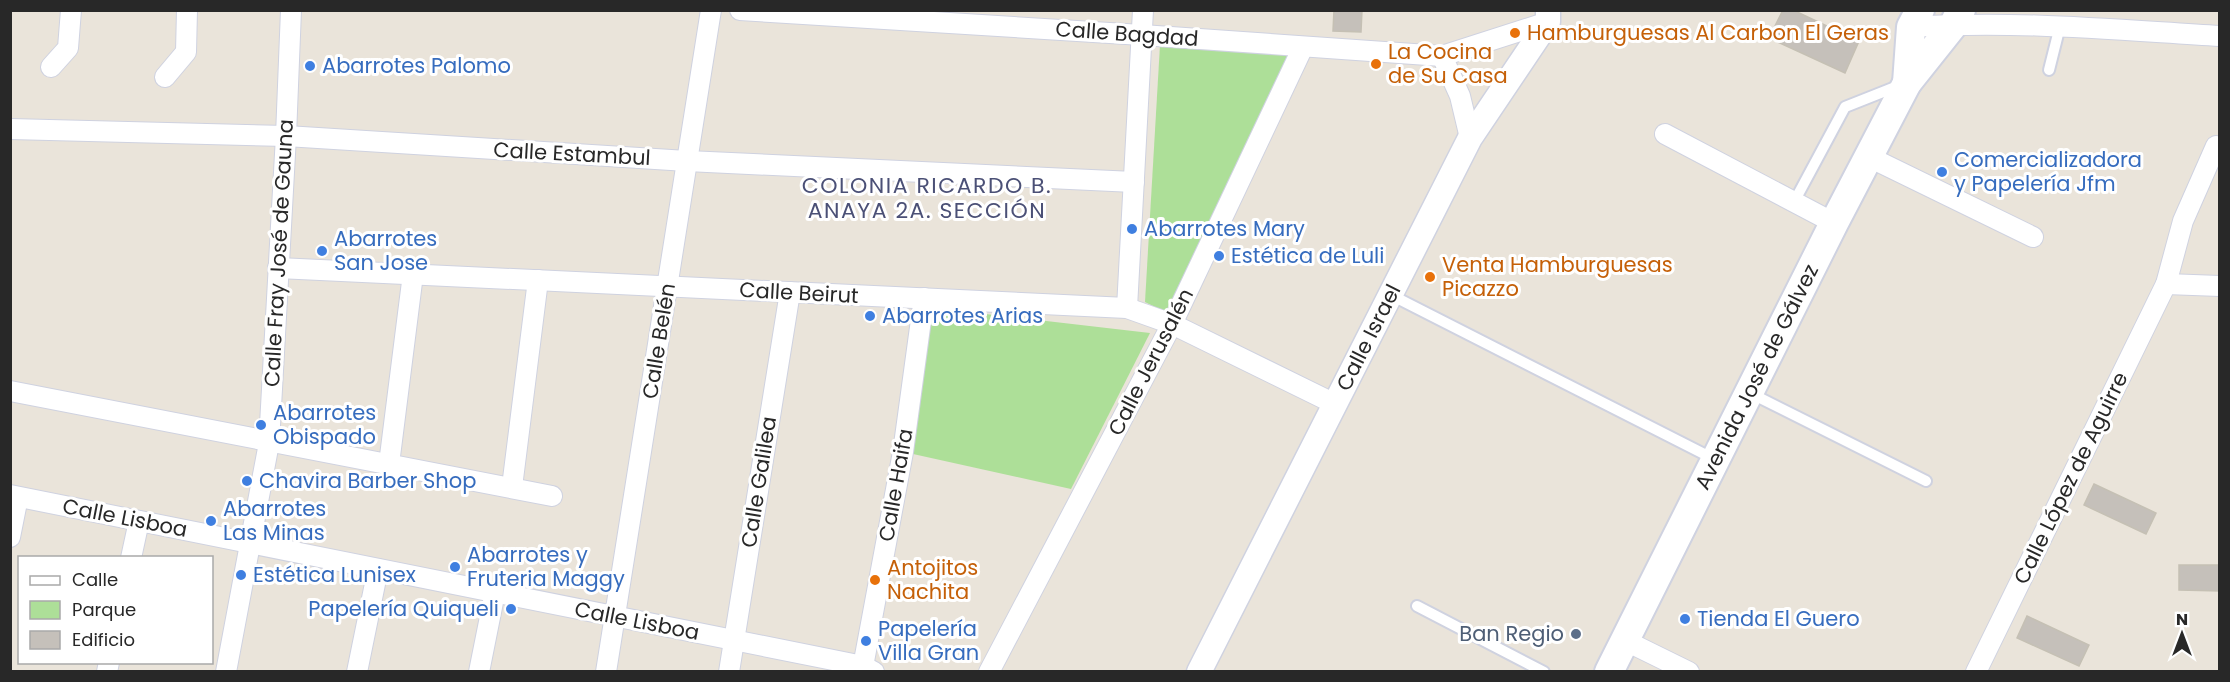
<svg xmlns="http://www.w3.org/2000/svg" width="2230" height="682" font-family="Poppins,sans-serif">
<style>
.green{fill:#addf98}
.building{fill:#c5c0ba;stroke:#c5c0b4;stroke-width:1.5}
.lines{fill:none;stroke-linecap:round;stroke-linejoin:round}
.service-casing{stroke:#cfd2e0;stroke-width:14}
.minor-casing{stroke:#cfd2e0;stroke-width:22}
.tertiary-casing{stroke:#cfd2e0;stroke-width:27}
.secondary-casing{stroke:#cfd2e0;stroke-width:32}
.service{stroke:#fff;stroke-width:10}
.minor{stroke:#fff;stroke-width:20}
.tertiary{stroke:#fff;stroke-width:24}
.secondary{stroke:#fff;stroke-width:28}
.food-dot{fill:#e8710a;stroke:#fff;stroke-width:2}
.shop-dot{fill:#3f7fe0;stroke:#fff;stroke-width:2}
.service-dot{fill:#5c6f8a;stroke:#fff;stroke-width:2}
.labels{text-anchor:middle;stroke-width:6;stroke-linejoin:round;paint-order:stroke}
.food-label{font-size:21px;fill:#c56008;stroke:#fff;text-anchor:start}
.street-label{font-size:21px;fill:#282828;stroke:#fff}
.shop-label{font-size:21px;fill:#366cbe;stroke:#fff;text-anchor:start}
.service-label{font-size:21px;fill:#4e5e75;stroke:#fff;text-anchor:end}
.neighbourhood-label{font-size:22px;letter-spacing:1.5px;fill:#4b5076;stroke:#fff}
</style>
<rect width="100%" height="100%" fill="#eae4da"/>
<!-- green -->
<g class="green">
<polygon points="1160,45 1289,54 1169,314 1145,302"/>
<polygon points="924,307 1150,333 1071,489 904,452"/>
</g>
<!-- building -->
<g class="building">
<polygon points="1334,10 1362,10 1361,32 1333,31"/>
<polygon points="1783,10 1793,10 1859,41 1845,73 1769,38"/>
<polygon points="2094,484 2156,513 2146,534 2084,505"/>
<polygon points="2179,565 2220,565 2220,591 2179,590"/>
<polygon points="2027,616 2089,645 2079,666 2017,638"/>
</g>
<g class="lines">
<!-- service casing -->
<g class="service-casing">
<g id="service">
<polyline points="2049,70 2060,26"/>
<polyline points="1794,202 1845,107 1898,86"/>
<polyline points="1391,295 1714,459"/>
<polyline points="1750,393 1926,481"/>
<polyline points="1417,606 1544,672"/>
</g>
</g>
<!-- minor casing -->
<g class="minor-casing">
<g id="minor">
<polyline points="740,10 1142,35 1442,56 1548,22"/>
<path d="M1911 27C2014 20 2117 30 2220 36"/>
<polyline points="1442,56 1460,96 1470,138"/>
<polyline points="51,67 68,48 71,10"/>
<polyline points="165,77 186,52 187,10"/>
<polyline points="10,129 286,136 687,161 1134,182"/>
<polyline points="1665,134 1834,223"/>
<polyline points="1869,157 2033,237"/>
<polyline points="278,268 1127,308 1172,324 1335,404"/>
<polyline points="2166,284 2220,286"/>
<polyline points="1127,308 1143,10"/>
<polyline points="10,391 552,496"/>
<polyline points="389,464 413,274"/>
<polyline points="512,487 538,280"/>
<polyline points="10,495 863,666 874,672"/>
<polyline points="10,537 18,497"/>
<polyline points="131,558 139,521"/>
<polyline points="1624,640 1689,672"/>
<polyline points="107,672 109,662"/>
<polyline points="226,672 269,443 286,136 291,10"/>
<polyline points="357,672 378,569"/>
<polyline points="479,672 495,592"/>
<polyline points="606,672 711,10"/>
<polyline points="729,672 790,292"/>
<polyline points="862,672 903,452 924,298"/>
<polyline points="989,672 1172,324 1303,47"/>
<polyline points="1976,672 2166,284 2183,221 2216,146"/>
</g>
</g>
<!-- tertiary casing -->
<g class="tertiary-casing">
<g id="tertiary">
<path id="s1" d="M1199 672 1470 138 1548 22V10"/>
</g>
</g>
<!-- secondary casing -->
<g class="secondary-casing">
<g id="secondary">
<polyline points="1907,83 1911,27 1920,10"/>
<path id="s2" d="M1609 672 1834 223 1907 83 1954 24 1961 10"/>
</g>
</g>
<!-- service -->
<use href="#service" class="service"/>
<!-- minor -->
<use href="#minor" class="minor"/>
<!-- tertiary -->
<use href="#tertiary" class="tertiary"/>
<!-- secondary -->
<use href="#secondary" class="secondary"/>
</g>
<!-- markers -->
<g class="food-dot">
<circle cx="1515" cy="33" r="6"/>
<circle cx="1376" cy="64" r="6"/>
<circle cx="1430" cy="277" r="6"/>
<circle cx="875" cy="580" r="6"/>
</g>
<g class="shop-dot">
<circle cx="310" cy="66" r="6"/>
<circle cx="1942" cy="172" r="6"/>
<circle cx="1132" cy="229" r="6"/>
<circle cx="322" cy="251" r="6"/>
<circle cx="1219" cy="256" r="6"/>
<circle cx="870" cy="316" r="6"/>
<circle cx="261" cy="425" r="6"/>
<circle cx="247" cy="481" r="6"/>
<circle cx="211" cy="521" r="6"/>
<circle cx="455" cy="567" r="6"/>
<circle cx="241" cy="575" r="6"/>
<circle cx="511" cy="609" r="6"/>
<circle cx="1685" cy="619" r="6"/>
<circle cx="866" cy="641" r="6"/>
</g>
<circle class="service-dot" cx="1576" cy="634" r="6"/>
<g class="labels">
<!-- food labels -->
<g class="food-label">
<text x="1527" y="40">Hamburguesas Al Carbon El Geras</text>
<text x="1388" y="59">La Cocina<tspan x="1388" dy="24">de Su Casa</tspan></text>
<text x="1442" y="272">Venta Hamburguesas<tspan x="1442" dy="24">Picazzo</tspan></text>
<text x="887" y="575">Antojitos<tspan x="887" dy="24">Nachita</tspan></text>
</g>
<!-- street labels -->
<g class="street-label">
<text transform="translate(1127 34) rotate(4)" y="7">Calle Bagdad</text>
<text transform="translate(572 154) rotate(3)" y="7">Calle Estambul</text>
<text transform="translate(279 253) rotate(-87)" y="7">Calle Fray José de Gauna</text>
<text transform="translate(799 293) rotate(3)" y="7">Calle Beirut</text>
<text dy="7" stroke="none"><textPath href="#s1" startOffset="375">Calle Israel</textPath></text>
<text transform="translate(659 341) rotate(-81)" y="7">Calle Belén</text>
<text transform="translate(1151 362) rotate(-63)" y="7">Calle Jerusalén</text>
<text dy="7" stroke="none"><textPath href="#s2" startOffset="330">Avenida José de Gálvez</textPath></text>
<text transform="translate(2071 478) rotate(-64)" y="7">Calle López de Aguirre</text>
<text transform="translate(759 482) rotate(-81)" y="7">Calle Galilea</text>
<text transform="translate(896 485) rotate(-80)" y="7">Calle Haifa</text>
<text transform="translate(125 518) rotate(11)" y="7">Calle Lisboa</text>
<text transform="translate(637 621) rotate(11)" y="7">Calle Lisboa</text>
</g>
<!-- shop labels -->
<g class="shop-label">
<text x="322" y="73">Abarrotes Palomo</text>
<text x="1954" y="167">Comercializadora<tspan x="1954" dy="24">y Papelería Jfm</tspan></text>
<text x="1144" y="236">Abarrotes Mary</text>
<text x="334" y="246">Abarrotes<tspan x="334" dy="24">San Jose</tspan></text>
<text x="1231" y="263">Estética de Luli</text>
<text x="882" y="323">Abarrotes Arias</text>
<text x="273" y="420">Abarrotes<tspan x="273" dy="24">Obispado</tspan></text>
<text x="259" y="488">Chavira Barber Shop</text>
<text x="223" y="516">Abarrotes<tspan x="223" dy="24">Las Minas</tspan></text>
<text x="467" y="562">Abarrotes y<tspan x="467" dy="24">Fruteria Maggy</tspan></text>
<text x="253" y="582">Estética Lunisex</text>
<text x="499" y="616" text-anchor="end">Papelería Quiqueli</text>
<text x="1697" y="626">Tienda El Guero</text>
<text x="878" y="636">Papelería<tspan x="878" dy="24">Villa Gran</tspan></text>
</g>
<!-- service labels -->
<g class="service-label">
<text x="1564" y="641">Ban Regio</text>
</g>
<!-- neighbourhood labels -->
<g class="neighbourhood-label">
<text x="927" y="193">COLONIA RICARDO B.<tspan x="927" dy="25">ANAYA 2A. SECCIÓN</tspan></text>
</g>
</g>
<!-- border -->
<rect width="2230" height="682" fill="none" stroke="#282828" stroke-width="24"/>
<!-- legend -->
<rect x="18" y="556" width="195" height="108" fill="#ffffff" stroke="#a9a9a9" stroke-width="1.5"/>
<rect x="30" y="576" width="30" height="9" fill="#ffffff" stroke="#a9a9a9" stroke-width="1.5"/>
<text x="72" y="586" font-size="18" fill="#282828">Calle</text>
<rect x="30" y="601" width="30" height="18" fill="#addf98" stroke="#a9a9a9" stroke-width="1.5"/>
<text x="72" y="616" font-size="18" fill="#282828">Parque</text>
<rect x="30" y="631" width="30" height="18" fill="#c5c0ba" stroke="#a9a9a9" stroke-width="1.5"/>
<text x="72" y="646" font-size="18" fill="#282828">Edificio</text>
<!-- north arrow -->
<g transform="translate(2182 634)" stroke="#ffffff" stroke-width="4.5" paint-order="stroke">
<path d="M0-4.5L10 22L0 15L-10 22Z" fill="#282828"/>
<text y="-9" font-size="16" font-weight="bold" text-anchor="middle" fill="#282828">N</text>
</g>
</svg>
